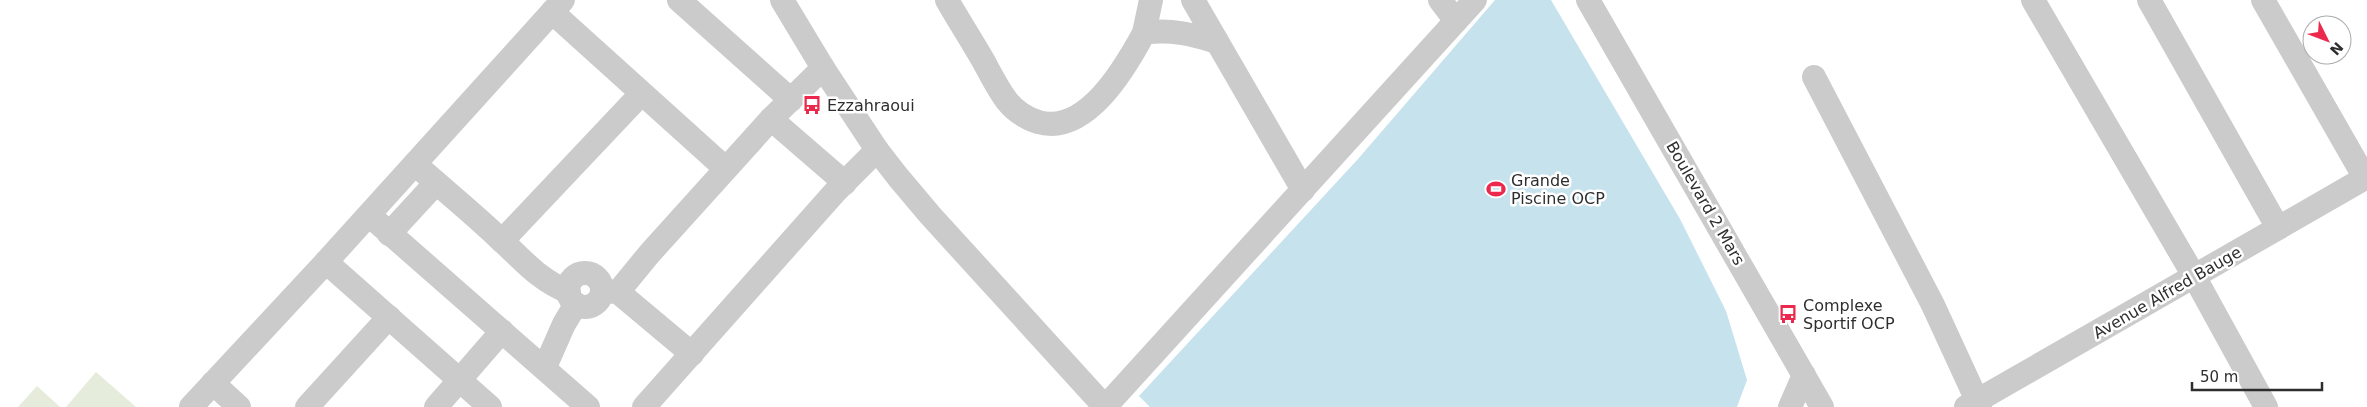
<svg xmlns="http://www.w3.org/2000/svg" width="2367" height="407" font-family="'DejaVu Sans',sans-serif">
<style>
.green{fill:#e6ecdb}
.water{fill:#c6e2ed}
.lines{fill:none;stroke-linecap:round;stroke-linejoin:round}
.minor{stroke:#cbcbcb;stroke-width:24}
.labels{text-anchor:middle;stroke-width:5;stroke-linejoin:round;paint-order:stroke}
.poi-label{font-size:16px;fill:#2e2e2e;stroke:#fff;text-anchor:start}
.street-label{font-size:16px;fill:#2e2e2e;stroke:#fff}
</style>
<rect width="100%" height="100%" fill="#fff"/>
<!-- green -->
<g class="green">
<polygon points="96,372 136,407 66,407"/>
<polygon points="37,386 60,407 18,407"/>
</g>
<!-- water -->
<polygon class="water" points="1495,0 1551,0 1680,219 1726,311 1747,380 1737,407 1150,407 1139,396 1358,159"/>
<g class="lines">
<!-- minor -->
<g class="minor">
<polyline points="679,0 791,100"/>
<polyline points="782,0 823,68 877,150 898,177 930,215 1105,407"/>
<path d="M947 0C959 21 972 41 984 62 991 75 998 89 1007 101 1015 111 1026 118 1038 122 1086 136 1125 68 1144 33 1170 29 1192 34 1217 42"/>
<polyline points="1193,0 1303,190"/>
<polyline points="1440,0 1456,21"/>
<polyline points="1588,0 1822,407"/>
<polyline points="2033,0 2194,276 2266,407"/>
<polyline points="2149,0 2278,228"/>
<polyline points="2263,0 2365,178"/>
<polyline points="552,12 725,168"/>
<polyline points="1144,33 1151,0"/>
<polyline points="1814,77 1933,305 1980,407"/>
<polyline points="771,119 845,183"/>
<path d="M415 164C444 190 474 214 502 241 524 261 540 281 569 292"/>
<polyline points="369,215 588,407"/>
<polyline points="389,234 436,183"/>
<polyline points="502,241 641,94"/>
<polyline points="326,262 490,407"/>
<circle cx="585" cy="290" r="17"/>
<polyline points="602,291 618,292 650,253 771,119 823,68"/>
<polyline points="618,292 692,354"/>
<polyline points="545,367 564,324 576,304"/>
<polyline points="213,383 239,407"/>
<polyline points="191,407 326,262 563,0"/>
<polyline points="307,407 389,317"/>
<polyline points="436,407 502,331"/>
<polyline points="644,407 835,192 877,150"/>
<polyline points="1105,407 1475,0"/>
<polyline points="1790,407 1804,375"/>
<polyline points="1966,407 2367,177"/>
</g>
</g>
<!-- icons -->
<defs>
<g id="bus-bare" transform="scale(1.5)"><path d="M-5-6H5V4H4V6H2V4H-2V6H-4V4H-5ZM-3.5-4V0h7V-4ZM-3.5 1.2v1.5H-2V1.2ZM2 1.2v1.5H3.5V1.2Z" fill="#ec294c" stroke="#fff" stroke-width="2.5" paint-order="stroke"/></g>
<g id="stadium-bare" transform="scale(1.5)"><path d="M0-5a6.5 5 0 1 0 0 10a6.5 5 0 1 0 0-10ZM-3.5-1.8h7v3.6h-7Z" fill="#ec294c" stroke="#fff" stroke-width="2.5" paint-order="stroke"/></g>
</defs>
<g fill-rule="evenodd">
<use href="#bus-bare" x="812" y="105"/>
<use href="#stadium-bare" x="1496" y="189"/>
<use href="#bus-bare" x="1788" y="314"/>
</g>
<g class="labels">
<!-- poi labels -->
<g class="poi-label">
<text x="827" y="111">Ezzahraoui</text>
<text x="1511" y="186">Grande<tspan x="1511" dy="18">Piscine OCP</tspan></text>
<text x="1803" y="311">Complexe<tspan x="1803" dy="18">Sportif OCP</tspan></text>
</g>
<!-- street labels -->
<g class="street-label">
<text transform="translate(1706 203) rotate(60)" y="6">Boulevard 2 Mars</text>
<text transform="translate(2167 292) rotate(-30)" y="6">Avenue Alfred Bauge</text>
</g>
</g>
<!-- north arrow -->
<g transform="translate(2327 40) rotate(132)"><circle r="24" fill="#ffffff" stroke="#ababab"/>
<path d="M0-4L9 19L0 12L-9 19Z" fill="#ec294c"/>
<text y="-8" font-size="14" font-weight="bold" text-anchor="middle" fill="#2e2e2e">N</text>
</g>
<!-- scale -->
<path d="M2192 382v8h130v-8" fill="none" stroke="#2e2e2e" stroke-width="2.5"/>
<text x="2200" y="382" font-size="15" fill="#2e2e2e" stroke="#ffffff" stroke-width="4" paint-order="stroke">50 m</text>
</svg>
